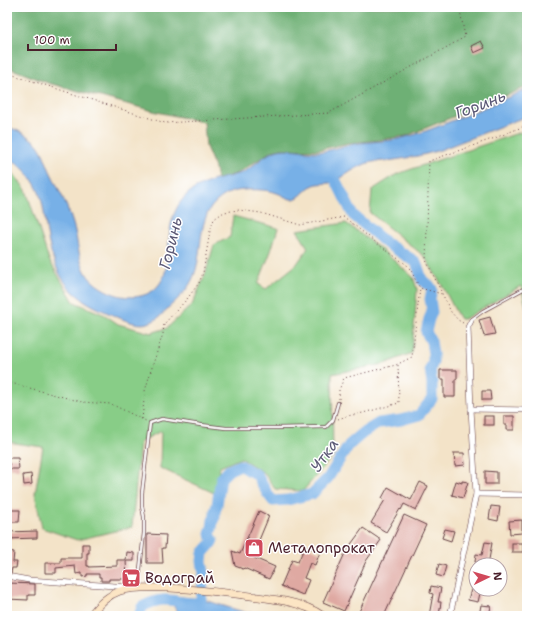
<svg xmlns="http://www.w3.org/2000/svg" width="534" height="623" font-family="'Shantell Sans',sans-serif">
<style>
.green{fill:#88cd87;stroke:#697659}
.forest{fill:#6eb074;stroke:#5c6850}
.water{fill:#77b0e7;stroke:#606889}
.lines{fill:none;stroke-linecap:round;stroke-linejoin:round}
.river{stroke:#77b0e7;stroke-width:11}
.building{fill:#dfa9a2}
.service-casing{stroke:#633c43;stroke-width:4}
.minor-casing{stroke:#633c43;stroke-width:6}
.secondary-casing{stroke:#633c43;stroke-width:8}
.path{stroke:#633c43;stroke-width:1;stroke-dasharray:1 3;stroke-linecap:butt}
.service{stroke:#fff;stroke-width:2.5}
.minor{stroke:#fff;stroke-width:5}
.secondary{stroke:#fce5c4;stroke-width:7}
.labels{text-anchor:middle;stroke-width:3;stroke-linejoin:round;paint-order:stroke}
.poi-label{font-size:15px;fill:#4a1f2b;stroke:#fff;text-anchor:start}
.water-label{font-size:16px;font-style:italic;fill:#5c5976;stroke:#fff}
</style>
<rect width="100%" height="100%" fill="#fff"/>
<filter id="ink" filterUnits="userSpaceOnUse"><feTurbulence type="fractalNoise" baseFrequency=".025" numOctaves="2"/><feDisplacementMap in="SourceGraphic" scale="8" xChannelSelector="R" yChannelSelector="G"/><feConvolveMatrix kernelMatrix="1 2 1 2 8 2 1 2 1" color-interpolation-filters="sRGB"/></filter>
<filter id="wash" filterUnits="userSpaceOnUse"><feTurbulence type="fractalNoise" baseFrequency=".012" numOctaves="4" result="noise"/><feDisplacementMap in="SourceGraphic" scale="16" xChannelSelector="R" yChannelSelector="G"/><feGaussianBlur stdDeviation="0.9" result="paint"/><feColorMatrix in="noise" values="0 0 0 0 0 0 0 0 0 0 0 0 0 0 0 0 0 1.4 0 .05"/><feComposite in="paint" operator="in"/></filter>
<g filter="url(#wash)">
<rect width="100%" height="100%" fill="#f3e3c8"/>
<!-- green -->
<g class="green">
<polygon points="527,130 527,311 521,286 464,319 460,319 458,316 443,287 424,256 370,213 372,190 397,174"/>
<polygon points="7,169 11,170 26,190 49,260 74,302 105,315 118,324 151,333 167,328 192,305 205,275 214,245 230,237 233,216 278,228 271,251 258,284 266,289 296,265 308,248 297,230 346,223 382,250 413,277 417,289 412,353 384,364 332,374 333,456 303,491 275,489 264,473 241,458 220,467 214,493 160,468 161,431 140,442 132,527 77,540 42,528 35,494 43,447 7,442"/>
</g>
<!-- forest -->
<polygon class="forest" points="7,7 527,7 527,87 406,136 380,140 349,143 318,150 281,149 272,151 238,173 217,180 215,168 206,147 204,122 157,112 48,83 7,67"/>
<!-- water -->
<g class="water">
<path d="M527 89V116L440 150C425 155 409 158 394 160 383 162 373 160 363 165 353 169 345 176 336 181 328 185 319 182 312 186 305 189 302 197 294 199 288 200 283 195 277 193 267 189 247 189 236 191 229 192 220 198 215 203 196 221 204 257 192 280 187 291 177 300 168 308 163 314 156 321 148 323 136 327 118 317 106 312 90 305 74 296 64 281 55 268 50 250 47 234 43 209 44 193 27 173 21 166 16 161 7 159V128C15 127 32 138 38 145 44 153 46 162 50 171 59 190 70 210 75 231 78 244 79 260 86 273 92 284 108 293 121 296 146 300 163 290 167 264 169 251 168 237 171 224 175 207 184 193 200 186 210 181 221 178 231 176 236 174 241 174 245 171 256 165 265 153 278 150 291 147 305 152 318 152 330 151 341 146 353 144 371 141 389 142 406 137 423 133 438 126 454 120 478 110 503 100 527 89Z"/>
<polygon points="180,597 201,599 247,613 265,612 280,616 181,616 174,607"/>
</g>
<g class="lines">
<!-- river -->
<path class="river" d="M139 616 142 607C164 594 175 603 197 603L201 599 204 573 202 561 203 553 211 544 213 540 210 534 212 528 213 520 215 517V511L217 505 221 478 229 470 240 465 257 475 267 493 273 501 288 500 312 494 328 478 349 445 363 433 379 423 401 420 419 415 432 399V383L430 369 433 362V354L431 341 426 332 429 319 432 312 430 299 432 289 430 286 422 280 420 273 416 262 386 243 353 215 336 181 328 170"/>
</g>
<g id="blocks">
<!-- building -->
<g class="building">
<polygon points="481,41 485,48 474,53 471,46"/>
<polygon points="490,317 495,334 484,336 479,320"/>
<polygon points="440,370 457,370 457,379 455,379 455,397 444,397 444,379 440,379"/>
<polygon points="482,391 490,391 491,400 482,400"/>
<rect x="484" y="416" width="10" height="9"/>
<polygon points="504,416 514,416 514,430 507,430 507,425 504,425"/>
<polygon points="454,453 464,453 465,465 455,466"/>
<polygon points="7,458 18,458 19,469 10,469 9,463 7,463"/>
<polygon points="485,471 497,472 497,484 485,484"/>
<polygon points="31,474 32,484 24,485 23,475"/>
<polygon points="456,481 462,483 462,481 468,482 463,498 452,495"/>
<polygon points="420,482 428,486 416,510 404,504 401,510 400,509 386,532 371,523 385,500 382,498 388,487 411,500"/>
<polygon points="491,506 500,507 498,521 489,519"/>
<polygon points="7,510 20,510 19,522 7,522"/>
<polygon points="259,511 269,516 252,557 275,567 269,579 244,568 243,569 235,566 232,551 240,554"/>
<polygon points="404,515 426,525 384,616 357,616"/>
<polygon points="522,520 522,533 510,534 509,521"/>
<polygon points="363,528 381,540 366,561 344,611 323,602 346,551"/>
<polygon points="445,529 454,531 451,541 442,538"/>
<polygon points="37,531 37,538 7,539 7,532"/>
<polygon points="147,534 166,535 165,548 162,548 163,563 147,563"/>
<polygon points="485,542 492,543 488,565 475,562 476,554 482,555"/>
<rect x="512" y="543" width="11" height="9"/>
<polygon points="82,544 89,544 89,553 87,553 87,566 89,566 89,567 117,566 117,560 126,560 127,552 134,553 134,561 126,561 127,579 109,579 109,581 101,581 101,577 99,577 99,574 87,574 87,576 82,577 82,573 76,574 75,566 56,568 56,573 45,573 45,563 61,563 61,558 82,558"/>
<polygon points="305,546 320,552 315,565 310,563 304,578 309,580 303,595 281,586 292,560 298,562"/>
<polygon points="7,551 14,552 13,562 17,562 16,568 12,568 11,573 7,572"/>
<polygon points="439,564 446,566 443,577 436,575"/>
<polygon points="8,583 35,584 35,595 28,595 28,600 7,599"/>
<polygon points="431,586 441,588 438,602 441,602 439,616 429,616 433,594 430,593"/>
<polygon points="472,586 476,587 476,589 481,589 478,602 468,600"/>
<polygon points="481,605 491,606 489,616 479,616"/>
</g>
</g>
</g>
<g filter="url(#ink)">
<use href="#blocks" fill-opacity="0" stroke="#633c43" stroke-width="1"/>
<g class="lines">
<!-- service casing -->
<g class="service-casing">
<g id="service">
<polyline points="471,320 483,311 527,287"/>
<polyline points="138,587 144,533 144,517 142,506 142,493 150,423 162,419 201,425 226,428 277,428 326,427 333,420 338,403"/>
</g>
</g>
<!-- minor casing -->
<g class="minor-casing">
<g id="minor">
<polyline points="471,409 527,410"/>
<polyline points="476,494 527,495"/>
<polyline points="7,576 29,580 129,587"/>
<polyline points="450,616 476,494 471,409 468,327 471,321"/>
</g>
</g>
<!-- secondary casing -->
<g class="secondary-casing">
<path id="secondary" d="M90 616C97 606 108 595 120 591 136 586 153 588 169 588 208 590 247 595 285 601 299 604 312 608 323 616"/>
</g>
<!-- path -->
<g class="path">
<polyline points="7,73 165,123 329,113 465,37 460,10 454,7"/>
<polyline points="463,323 458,320 451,312 426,260 429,161 495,138 527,125"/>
<polyline points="7,382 82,402 111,404 146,421"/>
<polyline points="339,399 339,390 344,378 396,365 412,357 420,288"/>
<polyline points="142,419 145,391 153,364 163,334 164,324 187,299 199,283 203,273 210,231 214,219 224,212 239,210 261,213 284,220 300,225 344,217 379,245 407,265 412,272 415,279 420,288 442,294"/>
<polyline points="338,419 347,416 363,413 399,403 398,365"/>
</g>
<!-- service -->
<use href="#service" class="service"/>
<!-- minor -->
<use href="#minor" class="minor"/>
<!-- secondary -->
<use href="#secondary" class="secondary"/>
</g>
</g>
<!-- icons -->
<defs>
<g id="shop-square" transform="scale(1)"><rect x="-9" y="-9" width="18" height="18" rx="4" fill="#d1495b" stroke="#fff"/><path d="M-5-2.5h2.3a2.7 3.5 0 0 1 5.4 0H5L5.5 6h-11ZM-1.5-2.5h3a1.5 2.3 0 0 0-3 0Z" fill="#fff"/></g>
<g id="supermarket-square" transform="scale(1)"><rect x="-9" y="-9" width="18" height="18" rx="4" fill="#d1495b" stroke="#fff"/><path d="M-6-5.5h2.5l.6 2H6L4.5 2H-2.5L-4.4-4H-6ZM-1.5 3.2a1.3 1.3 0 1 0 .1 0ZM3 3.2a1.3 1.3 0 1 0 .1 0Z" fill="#fff"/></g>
</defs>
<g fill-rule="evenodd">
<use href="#shop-square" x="254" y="548"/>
<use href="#supermarket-square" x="131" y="578"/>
</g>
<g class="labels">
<!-- poi labels -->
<g class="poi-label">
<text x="268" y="553">Металопрокат</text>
<text x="145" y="583">Водограй</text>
</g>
<!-- water labels -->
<g class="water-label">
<text transform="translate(480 104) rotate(-21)" y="6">Горинь</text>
<text transform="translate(170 243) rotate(-76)" y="6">Горинь</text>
<text transform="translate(324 455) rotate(-55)" y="6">Утка</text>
</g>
</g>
<!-- margin -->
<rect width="534" height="623" fill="none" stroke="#fff" stroke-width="24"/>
<!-- north arrow -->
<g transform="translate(488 577) rotate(85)"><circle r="19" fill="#ffffff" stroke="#b7a5aa"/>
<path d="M0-3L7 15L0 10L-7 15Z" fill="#d1495b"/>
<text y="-6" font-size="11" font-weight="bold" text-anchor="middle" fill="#4a1f2b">N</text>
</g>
<!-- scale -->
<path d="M28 44v6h88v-6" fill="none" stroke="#4a1f2b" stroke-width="2"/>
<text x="34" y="44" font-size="12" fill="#4a1f2b" stroke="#ffffff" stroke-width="3" paint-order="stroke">100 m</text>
</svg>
